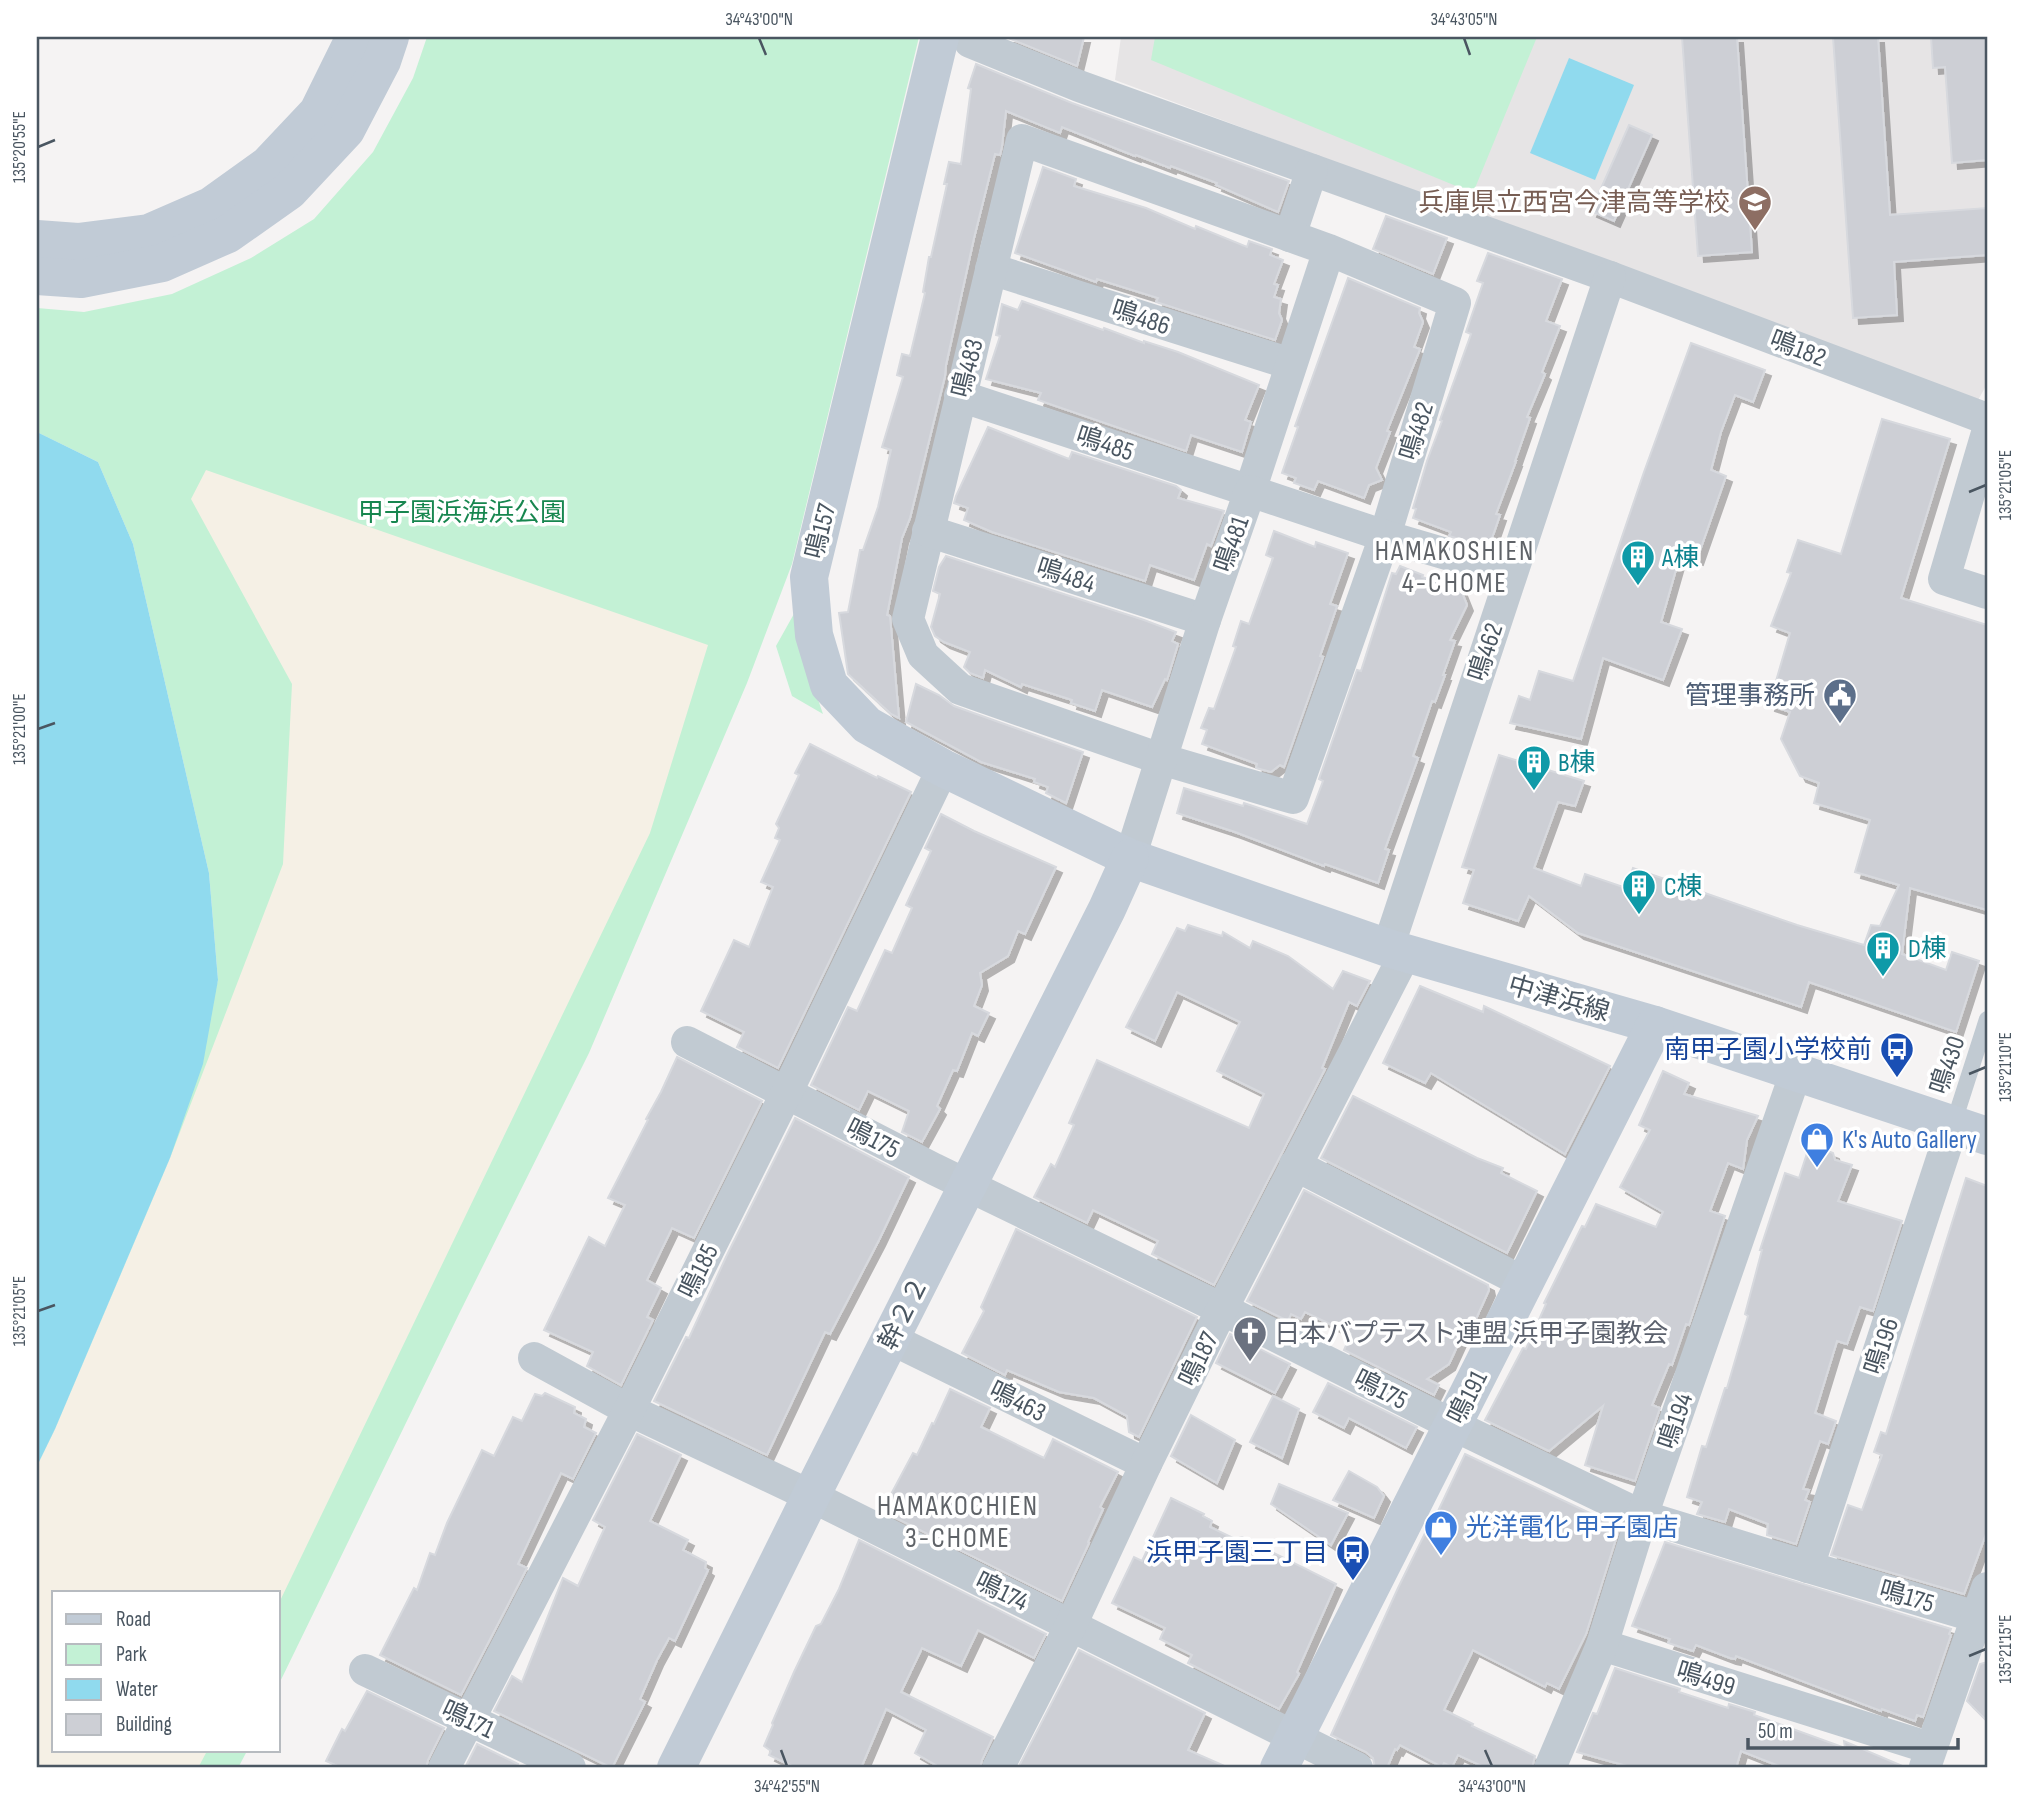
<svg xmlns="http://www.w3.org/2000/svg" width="2024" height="1805" font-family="'Sofia Sans Condensed','Noto Sans JP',sans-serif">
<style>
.education{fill:#e6e4e5}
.green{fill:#c3f1d5}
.sand{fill:#f5f0e5}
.water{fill:#90daee}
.building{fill:#cdcfd5;stroke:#d7d9de;stroke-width:2;filter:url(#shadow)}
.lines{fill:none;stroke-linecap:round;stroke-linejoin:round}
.lane{stroke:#c1cad2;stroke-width:16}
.street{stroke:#c1cad2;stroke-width:32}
.secondary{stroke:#c1cbd6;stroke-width:38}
.ticks{fill:none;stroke:#4a5661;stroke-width:2.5}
.labels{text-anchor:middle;stroke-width:7;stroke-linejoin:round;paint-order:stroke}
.education-label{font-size:26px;fill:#785e54;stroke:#fff;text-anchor:end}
.street-label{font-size:26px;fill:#4a5661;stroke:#fff}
.park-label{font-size:26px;fill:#17864f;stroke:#fff}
.culture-label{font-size:26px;fill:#0d838f;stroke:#fff;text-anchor:start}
.service-label{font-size:26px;fill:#4e5e75;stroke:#fff;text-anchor:end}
.transit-label{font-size:26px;fill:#164399;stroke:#fff;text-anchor:end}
.shop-label{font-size:26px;fill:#366cbe;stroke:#fff;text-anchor:start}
.worship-label{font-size:26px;fill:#5b616d;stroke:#fff;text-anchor:start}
.neighbourhood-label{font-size:28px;letter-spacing:2px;fill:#5f6368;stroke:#fff}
.neatline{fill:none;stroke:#4a5661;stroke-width:2.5}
.ticks-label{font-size:18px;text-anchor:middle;fill:#4a5661}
</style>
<defs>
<filter id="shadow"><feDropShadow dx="6" dy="6" stdDeviation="0" flood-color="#0004"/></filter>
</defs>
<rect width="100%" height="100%" fill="#f5f3f3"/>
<!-- education -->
<polygon class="education" points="1121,37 1987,37 1987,384 1977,402 1115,80"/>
<!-- green -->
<g class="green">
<polygon points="427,37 919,37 792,564 747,683 589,1053 458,1316 278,1686 278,1593 54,1593 54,1751 247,1751 238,1768 37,1768 37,1466 55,1429 170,1158 218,980 209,873 133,544 98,462 37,432 37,308 84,312 172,294 251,258 314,219 373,152 413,78"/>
<polygon points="1155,37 1537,37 1473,193 1151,60"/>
<polygon points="795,612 803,656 823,714 792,696 776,646"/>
</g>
<!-- sand -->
<polygon class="sand" points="206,470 708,645 650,833 278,1605 278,1593 54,1593 54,1751 207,1751 198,1768 37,1768 37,1466 55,1429 170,1158 283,864 292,684 191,499"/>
<!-- water -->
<g class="water">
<polygon points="1569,58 1634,85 1595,180 1530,153"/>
<polygon points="37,432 98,462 133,544 209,873 218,980 203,1064 170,1158 55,1429 37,1466"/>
</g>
<!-- building -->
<g class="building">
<polygon points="1006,37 1084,37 1077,66"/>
<polygon points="1682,37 1737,37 1752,252 1698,256"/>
<polygon points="1833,37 1878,37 1890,215 1987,208 1987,255 1894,262 1897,315 1853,318"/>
<polygon points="1931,37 1987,37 1987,160 1952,163 1945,67 1933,68"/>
<polygon points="976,64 1072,103 1289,181 1278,212 1216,185 1217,183 1171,166 1170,168 1136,155 1135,156 1062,127 1060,133 1006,111 1002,146 1000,155 995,154 974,238 946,365 945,376 910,518 902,538 887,615 890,616 899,718 891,714 848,674 839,613 848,612 860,550 863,550 878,507 891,450 882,447 903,377 897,375 902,354 910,356 925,293 923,292 929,257 931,257 947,184 944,184 949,162 961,164 971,89 968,88"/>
<polygon points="1629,125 1652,135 1614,221 1591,211"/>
<polygon points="1043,167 1076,179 1074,186 1146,208 1195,229 1196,226 1247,247 1249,241 1272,249 1270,255 1283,260 1274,284 1278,285 1274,297 1281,299 1279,313 1282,320 1275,340 1156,302 1158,298 1097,279 1096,282 1015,253"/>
<polygon points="1386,216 1447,238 1433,274 1373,249"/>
<polygon points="1488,253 1562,279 1546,321 1560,326 1542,372 1545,374 1527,417 1530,418 1515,461 1516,461 1496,514 1500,515 1491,541 1482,538 1480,545 1449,536 1451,532 1413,518 1416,509 1413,508 1427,461 1442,421 1440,420 1471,334 1466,332 1483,283 1477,281"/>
<polygon points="1348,278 1420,308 1419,313 1423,322 1414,347 1420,349 1387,431 1390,432 1376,468 1382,480 1369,485 1364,498 1318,481 1314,490 1294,483 1296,478 1282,473 1298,427 1295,426"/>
<polygon points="1022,301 1103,330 1104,328 1144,343 1144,341 1178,352 1259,385 1245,420 1251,422 1242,452 1191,435 1186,451 1038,400 1041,393 986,379 1000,336 996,335 1002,304 1018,310"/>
<polygon points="1691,343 1765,370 1753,402 1735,395 1721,432 1711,470 1726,476 1697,559 1681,552 1661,622 1682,629 1663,680 1603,658 1581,739 1510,723 1519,696 1530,700 1539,671 1573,681 1644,472"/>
<polygon points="1882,419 1950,439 1901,598 1987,625 1987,910 1910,888 1902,954 1946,970 1952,952 1979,961 1956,1032 1809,982 1801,1007 1578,933 1529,896 1518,921 1463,903 1474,870 1462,867 1499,755 1584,781 1575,806 1558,802 1534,868 1581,886 1585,874 1626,888 1633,868 1797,925 1864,945 1871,925 1880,926 1899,885 1855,872 1870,820 1814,803 1819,783 1800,776 1781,739 1790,712 1769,705 1790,633 1771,626 1791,573 1787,572 1798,540 1841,554"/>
<polygon points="988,427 1069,459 1072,452 1176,486 1181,490 1178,498 1224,511 1211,546 1207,544 1194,580 1150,565 1145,581 992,532 964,520 968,508 954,503 956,496"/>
<polygon points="1274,531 1315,547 1316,542 1348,553 1330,604 1337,606 1320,656 1323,657 1284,767 1280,765 1271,772 1256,768 1257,764 1202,744 1207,730 1201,728 1209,708 1214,709 1236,647 1233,646 1241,621 1249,624 1273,558 1266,555"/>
<polygon points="946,556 1144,620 1176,632 1172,641 1178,644 1167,680 1165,679 1152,707 1102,690 1095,711 1071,703 1072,700 1022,684 1021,687 985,670 983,678 970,673 964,667 970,652 944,642 935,636 931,627 940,594 933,591 939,567"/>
<polygon points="1400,566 1423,575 1422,577 1461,590 1467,605 1450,640 1455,641 1443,675 1445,675 1435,702 1432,701 1413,756 1418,758 1385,849 1389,850 1378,883 1325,864 1324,866 1235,832 1177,813 1184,788 1243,806 1244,803 1307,824 1323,781 1319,779 1357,670 1361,671 1392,573 1396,574"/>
<polygon points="916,684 939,695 954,706 1083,752 1066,803 1046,793 1048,787 1034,782 1035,779 981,762 906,722"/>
<polygon points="810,744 877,778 878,776 911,792 778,1068 737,1047 744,1032 701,1011 734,940 749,947 773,887 761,882 780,840 775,838 779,828 776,824 799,775 795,773"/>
<polygon points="941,814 974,831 1056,867 1025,934 1018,931 1008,956 980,973 982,985 974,1006 989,1013 978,1036 972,1033 957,1071 953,1070 937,1106 940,1109 922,1142 902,1132 909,1111 868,1091 859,1110 811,1085 848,1007 857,1011 885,950 892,953 912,908 906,905 931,851 925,848"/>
<polygon points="1188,925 1222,936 1223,932 1250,948 1253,941 1288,956 1333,989 1343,971 1370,981 1357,1006 1349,1002 1322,1068 1325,1069 1214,1285 1152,1254 1158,1241 1093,1210 1087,1223 1034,1197 1051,1164 1055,1167 1074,1125 1069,1123 1097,1060 1249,1128 1264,1094 1217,1071 1240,1022 1177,992 1155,1041 1126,1027 1177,928 1185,931"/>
<polygon points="1420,986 1483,1012 1484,1006 1610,1066 1565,1154 1431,1073 1425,1083 1383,1063"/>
<polygon points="677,1057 762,1101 694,1238 672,1228 647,1280 661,1288 647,1317 653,1320 621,1385 587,1366 593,1352 544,1330 589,1237 605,1246 625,1205 608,1198 648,1120 646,1119 661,1092"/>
<polygon points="1663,1071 1689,1083 1684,1094 1758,1116 1747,1140 1743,1169 1728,1163 1710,1211 1725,1216 1689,1325 1686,1324 1672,1365 1669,1364 1652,1405 1660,1408 1635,1481 1585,1465 1603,1406 1549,1451 1485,1420 1523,1348 1526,1349 1546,1304 1544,1303 1582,1226 1585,1227 1596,1204 1656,1227 1663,1212 1620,1187 1650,1130 1639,1125"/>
<polygon points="1353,1096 1477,1158 1503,1168 1501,1173 1537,1191 1507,1253 1321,1158"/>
<polygon points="795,1118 909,1177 879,1240 830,1334 825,1332 767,1455 654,1401 686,1337 689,1338 726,1257"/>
<polygon points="1810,1144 1833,1153 1835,1160 1852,1165 1838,1201 1902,1221 1873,1311 1860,1307 1847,1344 1837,1341 1815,1413 1836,1421 1828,1444 1820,1441 1803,1489 1809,1490 1805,1500 1810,1502 1796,1544 1767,1535 1768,1524 1729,1509 1725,1522 1697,1514 1702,1502 1687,1497 1702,1446 1706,1447 1725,1388 1727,1388 1748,1316 1745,1314 1762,1250 1760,1250 1785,1173 1799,1178"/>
<polygon points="1966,1178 1987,1186 1987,1531 1964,1594 1831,1555 1848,1505 1862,1510 1882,1455 1874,1452 1881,1432 1886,1434"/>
<polygon points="1304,1190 1488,1285 1489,1290 1476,1319 1474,1318 1468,1331 1466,1330 1460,1340 1449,1364 1427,1379 1439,1385 1434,1395 1344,1350 1351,1334 1305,1312 1301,1319 1291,1314 1288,1321 1247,1301"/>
<polygon points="1016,1229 1197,1317 1139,1437 1129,1432 1127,1416 1094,1398 1059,1392 1007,1370 1005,1375 962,1353 984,1311 981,1307"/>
<polygon points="1230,1334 1290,1364 1275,1393 1216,1363"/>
<polygon points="1328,1383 1417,1427 1406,1448 1349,1418 1344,1428 1313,1412"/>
<polygon points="950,1389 990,1408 981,1427 1044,1458 1053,1439 1118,1472 1100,1507 1103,1509 1088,1542 1089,1543 1062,1601 882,1511 913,1453 917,1455 932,1423 934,1424"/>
<polygon points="545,1393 575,1407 574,1413 586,1419 584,1427 596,1433 573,1479 561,1473 518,1564 527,1568 461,1695 380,1655 414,1588 417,1590 430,1553 435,1555 447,1523 482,1450 494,1456 513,1417 522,1421 535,1394 542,1396"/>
<polygon points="1273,1396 1299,1409 1282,1458 1250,1442"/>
<polygon points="1191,1415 1235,1440 1217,1483 1171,1456"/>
<polygon points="637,1434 681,1455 650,1521 688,1540 683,1550 706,1562 705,1568 708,1570 675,1641 669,1638 657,1660 640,1699 645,1702 612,1768 494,1711 512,1676 522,1682 563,1578 578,1586 605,1527 593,1520"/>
<polygon points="1465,1454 1596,1516 1597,1515 1620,1526 1586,1634 1559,1689 1547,1683 1545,1687 1473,1650 1444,1710 1473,1724 1472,1726 1535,1756 1532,1768 1486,1768 1458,1755 1452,1767 1444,1763 1442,1767 1400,1745 1397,1750 1395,1749 1387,1768 1375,1768 1373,1758 1366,1752 1331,1735 1398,1588 1429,1525 1431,1526"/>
<polygon points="1349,1471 1377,1487 1384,1496 1374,1518 1333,1500"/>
<polygon points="1279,1484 1348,1513 1331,1545 1271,1504"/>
<polygon points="1171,1498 1204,1514 1203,1516 1212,1521 1210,1527 1235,1539 1242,1537 1336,1584 1297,1672 1299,1674 1279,1709 1188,1663 1192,1655 1160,1639 1165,1628 1112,1603 1134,1557 1142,1561"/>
<polygon points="859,1540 1046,1634 1034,1658 978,1630 961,1666 922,1648 901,1692 993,1737 982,1760 980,1768 941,1768 915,1753 926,1730 886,1709 861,1768 796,1768 769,1755 771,1751 764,1746 773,1725 772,1723 794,1672 816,1626 821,1624 839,1589"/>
<polygon points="1665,1542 1951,1629 1949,1634 1951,1635 1923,1717 1917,1715 1915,1721 1882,1709 1881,1711 1736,1656 1735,1659 1730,1658 1696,1645 1693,1651 1668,1643 1670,1639 1632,1626"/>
<polygon points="1079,1650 1205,1713 1188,1750 1229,1768 1018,1768"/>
<polygon points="1987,1662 1987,1721 1967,1701 1980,1664"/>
<polygon points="1615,1668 1680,1689 1679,1692 1728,1708 1729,1704 1755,1712 1754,1715 1845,1748 1844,1741 1907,1768 1784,1768 1741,1751 1736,1768 1634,1768 1577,1752 1593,1713 1597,1714"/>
<polygon points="367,1691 444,1728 428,1760 426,1768 342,1768 326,1761 342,1729 345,1731"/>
<polygon points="477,1744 518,1764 516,1768 465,1768"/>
</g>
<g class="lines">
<!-- lane -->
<polyline class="lane" points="1953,1125 1987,1019"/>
<!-- street -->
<g class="street">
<polyline points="970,42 1079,86 1610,277 1987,419"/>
<polyline points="1290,236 1312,170"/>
<polyline points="991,269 1291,364"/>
<polyline points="960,396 1250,491 1329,250 1455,303 1385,536 1293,798 1161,759 960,689 923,655 908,619 1022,140 1329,250"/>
<polyline points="1987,433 1944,579 1987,593"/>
<polyline points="928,531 1205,620"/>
<polyline points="1130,858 1205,620 1250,491 1385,536 1511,573"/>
<polyline points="1388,948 1610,277"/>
<polyline points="687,1042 934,1169 1222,1309 1453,1425 1642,1516 1808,1567 1987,1620"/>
<polyline points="1295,1165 1525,1283"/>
<polyline points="891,1339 1146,1464"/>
<polyline points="534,1358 629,1410 811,1496 1357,1768"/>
<polyline points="1808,1567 1953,1125"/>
<polyline points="1602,1645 1930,1748"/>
<polyline points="365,1670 570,1768"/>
<polyline points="1925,1767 1987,1588"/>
<polyline points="444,1768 629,1410 786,1094 943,768"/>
<polyline points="998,1768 1071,1625 1146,1464 1222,1309 1405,954"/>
<polyline points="1550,1768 1602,1645 1642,1516 1796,1072"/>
</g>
<!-- secondary -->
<g class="secondary">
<polyline points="940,37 809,577 814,635 829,685 867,725 943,768 1130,858 1388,948 1655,1025 1987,1136"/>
<polyline points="37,239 78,242 149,233 211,206 268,165 318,112 355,37"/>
<polyline points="37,276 81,279 162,263 228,234 289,191 346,130 382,61 390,37"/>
<polyline points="676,1768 811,1496 1107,909 1130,858"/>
<polyline points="1279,1768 1655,1025"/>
</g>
</g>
<!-- ticks -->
<path class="ticks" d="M759 38 766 55M1464 38 1470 55M38 147 55 140M1969 492 1986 485M38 729 55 723M1969 1074 1986 1067M38 1311 55 1305M1969 1656 1986 1649M781 1750 787 1766M1485 1750 1492 1766"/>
<!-- icons -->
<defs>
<g id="school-pin" transform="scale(1.75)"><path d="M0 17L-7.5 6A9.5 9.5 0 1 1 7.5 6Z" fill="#8d6e63" stroke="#fff"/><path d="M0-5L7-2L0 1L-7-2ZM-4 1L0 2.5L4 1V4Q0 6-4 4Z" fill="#fff"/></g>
<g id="building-pin" transform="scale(1.75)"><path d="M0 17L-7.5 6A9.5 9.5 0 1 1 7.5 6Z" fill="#0f9aa8" stroke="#fff"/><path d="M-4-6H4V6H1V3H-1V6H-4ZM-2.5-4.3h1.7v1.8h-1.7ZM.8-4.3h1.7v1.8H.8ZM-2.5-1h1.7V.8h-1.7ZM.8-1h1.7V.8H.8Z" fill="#fff"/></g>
<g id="civic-pin" transform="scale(1.75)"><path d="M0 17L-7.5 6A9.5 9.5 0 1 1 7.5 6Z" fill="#5c6f8a" stroke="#fff"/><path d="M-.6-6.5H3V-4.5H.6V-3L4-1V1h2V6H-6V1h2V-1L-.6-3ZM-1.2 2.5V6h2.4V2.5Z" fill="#fff"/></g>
<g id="bus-pin" transform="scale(1.75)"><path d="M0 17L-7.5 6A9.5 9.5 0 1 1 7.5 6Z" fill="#1a4fb4" stroke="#fff"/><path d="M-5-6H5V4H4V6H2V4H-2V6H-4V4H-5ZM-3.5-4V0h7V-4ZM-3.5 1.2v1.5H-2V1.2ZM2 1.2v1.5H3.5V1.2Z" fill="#fff"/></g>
<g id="shop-pin" transform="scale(1.75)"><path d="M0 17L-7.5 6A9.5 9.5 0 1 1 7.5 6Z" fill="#3f7fe0" stroke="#fff"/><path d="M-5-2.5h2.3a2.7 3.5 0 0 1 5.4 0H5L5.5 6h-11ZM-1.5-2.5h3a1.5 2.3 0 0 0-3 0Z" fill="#fff"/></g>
<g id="church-pin" transform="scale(1.75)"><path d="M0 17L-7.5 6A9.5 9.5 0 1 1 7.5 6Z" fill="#6b7280" stroke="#fff"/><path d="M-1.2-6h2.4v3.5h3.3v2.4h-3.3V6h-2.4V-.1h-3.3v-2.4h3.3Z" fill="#fff"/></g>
</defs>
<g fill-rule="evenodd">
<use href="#school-pin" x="1755" y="202"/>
<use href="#building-pin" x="1638" y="557"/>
<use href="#civic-pin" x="1840" y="695"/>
<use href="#building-pin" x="1534" y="762"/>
<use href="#building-pin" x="1639" y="886"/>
<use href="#building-pin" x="1883" y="948"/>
<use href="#bus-pin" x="1897" y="1049"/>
<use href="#shop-pin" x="1817" y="1139"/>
<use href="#church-pin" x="1250" y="1333"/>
<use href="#shop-pin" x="1441" y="1527"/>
<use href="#bus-pin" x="1353" y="1552"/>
</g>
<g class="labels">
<!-- education labels -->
<g class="education-label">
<text x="1730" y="211">兵庫県立西宮今津高等学校</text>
</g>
<!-- street labels -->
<g class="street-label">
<text transform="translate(1141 317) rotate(18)" y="9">鳴486</text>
<text transform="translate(1798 348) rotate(21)" y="9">鳴182</text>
<text transform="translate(967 368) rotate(-76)" y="9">鳴483</text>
<text transform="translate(1416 431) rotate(-73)" y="9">鳴482</text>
<text transform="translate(1105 443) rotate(18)" y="9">鳴485</text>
<text transform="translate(820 531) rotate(-76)" y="9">鳴157</text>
<text transform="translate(1231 544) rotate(-71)" y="9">鳴481</text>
<text transform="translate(1066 575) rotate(18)" y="9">鳴484</text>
<text transform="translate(1485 652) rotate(-72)" y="9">鳴462</text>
<text transform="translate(1559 998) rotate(16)" y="9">中津浜線</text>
<text transform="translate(1947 1065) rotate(-72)" y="9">鳴430</text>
<text transform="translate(873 1138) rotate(27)" y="9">鳴175</text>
<text transform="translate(698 1271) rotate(-64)" y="9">鳴185</text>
<text transform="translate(903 1313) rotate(-63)" y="9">幹２２</text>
<text transform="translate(1881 1346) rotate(-72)" y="9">鳴196</text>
<text transform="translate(1198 1359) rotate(-64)" y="9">鳴187</text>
<text transform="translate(1381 1389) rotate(27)" y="9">鳴175</text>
<text transform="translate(1467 1397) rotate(-63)" y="9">鳴191</text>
<text transform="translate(1018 1401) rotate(26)" y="9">鳴463</text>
<text transform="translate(1675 1421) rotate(-71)" y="9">鳴194</text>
<text transform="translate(1002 1591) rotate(26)" y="9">鳴174</text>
<text transform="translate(1907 1596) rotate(16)" y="9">鳴175</text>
<text transform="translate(1706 1678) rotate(17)" y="9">鳴499</text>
<text transform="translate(468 1719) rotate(25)" y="9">鳴171</text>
</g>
<!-- park labels -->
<g class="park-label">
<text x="462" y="521">甲子園浜海浜公園</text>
</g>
<!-- culture labels -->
<g class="culture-label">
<text x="1662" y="566">A棟</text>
<text x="1558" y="771">B棟</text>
<text x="1664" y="895">C棟</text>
<text x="1908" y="957">D棟</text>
</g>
<!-- service labels -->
<g class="service-label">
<text x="1815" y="704">管理事務所</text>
</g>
<!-- transit labels -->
<g class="transit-label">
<text x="1872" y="1058">南甲子園小学校前</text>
<text x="1328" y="1561">浜甲子園三丁目</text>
</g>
<!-- shop labels -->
<g class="shop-label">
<text x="1842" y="1148">K's Auto Gallery</text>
<text x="1466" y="1536">光洋電化 甲子園店</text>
</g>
<!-- worship labels -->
<g class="worship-label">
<text x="1274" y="1342">日本バプテスト連盟 浜甲子園教会</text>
</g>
<!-- neighbourhood labels -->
<g class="neighbourhood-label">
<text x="1455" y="560">HAMAKOSHIEN<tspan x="1455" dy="32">4-CHOME</tspan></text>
<text x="958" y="1515">HAMAKOCHIEN<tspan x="958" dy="32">3-CHOME</tspan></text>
</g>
</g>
<!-- border -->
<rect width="2024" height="1805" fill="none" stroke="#ffffff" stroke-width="77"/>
<!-- legend -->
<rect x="52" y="1591" width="228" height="161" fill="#ffffff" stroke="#b7bbc0" stroke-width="2"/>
<rect x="66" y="1614" width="35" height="10" fill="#c1cbd6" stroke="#b7bbc0" stroke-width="2"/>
<text x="116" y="1626" font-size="21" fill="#4a5661">Road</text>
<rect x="66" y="1644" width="35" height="21" fill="#c3f1d5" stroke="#b7bbc0" stroke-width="2"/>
<text x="116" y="1661" font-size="21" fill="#4a5661">Park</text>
<rect x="66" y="1679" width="35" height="21" fill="#90daee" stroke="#b7bbc0" stroke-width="2"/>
<text x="116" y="1696" font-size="21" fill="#4a5661">Water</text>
<rect x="66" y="1714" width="35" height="21" fill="#cdcfd5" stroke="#b7bbc0" stroke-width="2"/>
<text x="116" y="1731" font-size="21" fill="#4a5661">Building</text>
<!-- scale -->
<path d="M1748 1738v10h210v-10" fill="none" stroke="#4a5661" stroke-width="3.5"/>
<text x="1758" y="1738" font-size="21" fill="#4a5661" stroke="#ffffff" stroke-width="5" paint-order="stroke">50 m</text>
<rect x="38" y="38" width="1948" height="1728" class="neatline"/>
<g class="ticks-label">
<text x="759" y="25">34°43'00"N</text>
<text x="1464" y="25">34°43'05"N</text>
<text transform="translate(19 147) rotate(-90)" y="6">135°20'55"E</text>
<text transform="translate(2005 485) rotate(-90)" y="6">135°21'05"E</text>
<text transform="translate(19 729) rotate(-90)" y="6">135°21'00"E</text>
<text transform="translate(2005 1067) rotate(-90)" y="6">135°21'10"E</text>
<text transform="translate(19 1311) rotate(-90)" y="6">135°21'05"E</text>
<text transform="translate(2005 1649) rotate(-90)" y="6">135°21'15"E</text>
<text x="787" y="1792">34°42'55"N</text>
<text x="1492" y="1792">34°43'00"N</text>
</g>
</svg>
